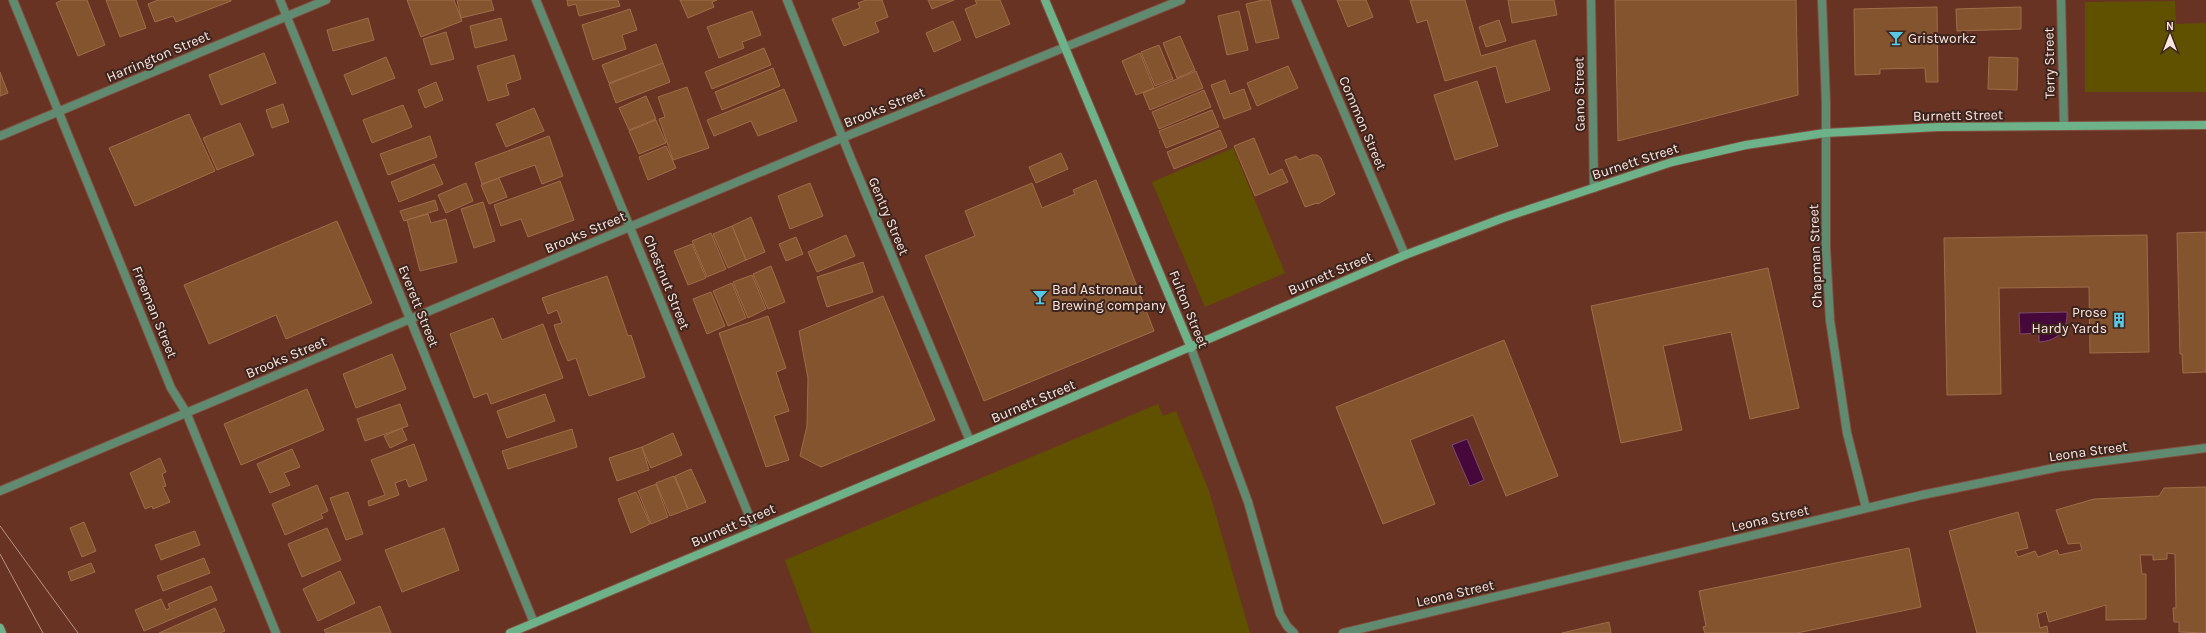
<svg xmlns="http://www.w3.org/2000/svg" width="2206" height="633" font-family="Karla,sans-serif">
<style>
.green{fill:#605100}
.water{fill:#46083b;stroke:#7c4b6c}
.building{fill:#84542f;stroke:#9f6d48}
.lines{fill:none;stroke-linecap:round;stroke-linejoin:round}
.street-casing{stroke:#805041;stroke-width:10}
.secondary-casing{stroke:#805041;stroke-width:10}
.street{stroke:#618b71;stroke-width:8}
.secondary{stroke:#6db289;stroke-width:8}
.tram{stroke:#b89389;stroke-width:1}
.labels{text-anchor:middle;stroke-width:4;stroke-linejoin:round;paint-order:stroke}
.poi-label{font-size:14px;fill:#fbe6e0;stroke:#3d241c;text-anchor:start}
.street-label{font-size:14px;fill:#fbe6e0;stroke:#3d241c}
</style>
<rect width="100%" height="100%" fill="#693323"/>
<!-- green -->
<g class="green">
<polygon points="2175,1 2176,24 2206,23 2206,92 2085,92 2085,2"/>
<polygon points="1233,148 1285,273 1205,307 1152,182"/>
<polygon points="1158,404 1163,416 1176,411 1209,491 1250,633 812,633 785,560"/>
</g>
<!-- water -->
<g class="water">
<path d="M2067 312C2068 331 2057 341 2039 342V333L2020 334 2019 313Z"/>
<polygon points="1467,439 1484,480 1470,486 1452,445"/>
</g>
<!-- building -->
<g class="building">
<polygon points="62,0 87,0 105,45 78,56 56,3"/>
<polygon points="106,0 136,0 146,28 120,37"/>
<polygon points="158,0 231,0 231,1 176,22 173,16 155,22 148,4"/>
<polygon points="407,0 454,0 462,21 421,37"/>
<polygon points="457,0 491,0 494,10 461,18"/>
<polygon points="567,0 618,0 620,6 579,16 576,4 568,6"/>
<polygon points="680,0 717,0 712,2 714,7 688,18"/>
<polygon points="866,0 882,0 888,17 875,22 879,32 844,46 832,19 860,8 858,3"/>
<polygon points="928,0 954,0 932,9"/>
<polygon points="975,0 1000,0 1010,24 976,38 965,9 977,4"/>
<polygon points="1263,0 1270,0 1279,38 1256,43 1246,4"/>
<polygon points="1337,0 1366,0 1373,17 1348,27"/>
<polygon points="1410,0 1465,0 1481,56 1535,40 1550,90 1506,103 1496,66 1445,81 1427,20 1417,23"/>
<polygon points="1508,0 1554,0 1557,15 1512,23"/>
<polygon points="1615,0 1796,0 1798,95 1618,141"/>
<polygon points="1937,7 1938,82 1926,82 1925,68 1880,69 1880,74 1855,75 1854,9"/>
<polygon points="2021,7 2021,29 1957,31 1956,9"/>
<polygon points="630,9 637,30 622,35 626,49 593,60 582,25"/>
<polygon points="752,11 761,35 742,42 744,48 719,58 707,27"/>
<polygon points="1239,11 1248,50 1227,55 1218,16"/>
<polygon points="368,18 374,40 333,51 327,30"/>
<polygon points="501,18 507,40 475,48 470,26"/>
<polygon points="1499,20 1506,41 1486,47 1479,27"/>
<polygon points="953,21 961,40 934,52 926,33"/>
<polygon points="446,32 454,59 431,65 423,39"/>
<polygon points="1180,36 1195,70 1177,78 1163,43"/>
<polygon points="656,44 663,63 609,83 602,65"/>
<polygon points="1159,45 1173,79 1155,86 1141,52"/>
<polygon points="764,48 771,65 712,89 705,72"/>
<polygon points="264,53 276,83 221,105 209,75"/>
<polygon points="1140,53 1154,88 1136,95 1122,61"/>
<polygon points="514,55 521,79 506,84 509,95 488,101 477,66"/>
<polygon points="386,57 395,78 352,95 344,75"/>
<polygon points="1989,57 2018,58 2017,90 1988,89"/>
<polygon points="663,63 670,82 616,103 609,84"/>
<polygon points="1288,66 1298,88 1257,106 1247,83"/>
<polygon points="773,68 780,86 722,110 715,92"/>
<polygon points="1196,71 1203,88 1150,110 1143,93"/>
<polygon points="0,72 8,93 0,96"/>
<polygon points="1225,80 1230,94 1244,89 1251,109 1224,119 1211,85"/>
<polygon points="1477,81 1498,146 1455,160 1434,95"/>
<polygon points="436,82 443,100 425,108 418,90"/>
<polygon points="687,87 709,148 673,160 659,119 665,117 658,97"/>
<polygon points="784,89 797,121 758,136 751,121 714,136 707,120"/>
<polygon points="1204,90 1211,107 1159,129 1152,112"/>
<polygon points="646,96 656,119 629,130 619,108"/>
<polygon points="283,104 289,122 272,128 266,110"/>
<polygon points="403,105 412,127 372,143 363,120"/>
<polygon points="534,108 544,131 506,147 496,124"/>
<polygon points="1212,110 1219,127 1166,148 1159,131"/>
<polygon points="189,114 215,171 135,206 109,148"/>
<polygon points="656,120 666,143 639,154 629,131"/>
<polygon points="240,123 254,155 217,170 203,138"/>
<polygon points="1220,130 1227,147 1174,169 1167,152"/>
<polygon points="430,136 437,157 388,175 380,154"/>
<polygon points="549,136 563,176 542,184 535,165 482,184 475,163"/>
<polygon points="1254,138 1269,175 1282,169 1288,182 1255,196 1234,146"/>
<polygon points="666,146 676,168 648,180 639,157"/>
<polygon points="1061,153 1068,169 1036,183 1029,167"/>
<polygon points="1312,155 1317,155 1321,158 1335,194 1318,204 1317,203 1305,207 1285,160 1296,156 1299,160"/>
<polygon points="434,164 443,184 399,202 391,182"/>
<polygon points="499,178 507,197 489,204 481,185"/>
<polygon points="1096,180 1154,331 984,401 925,256 975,236 965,211 1032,183 1042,208 1075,194 1073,190"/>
<polygon points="560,181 574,220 528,237 521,219 501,226 494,205"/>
<polygon points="466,183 473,201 446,213 438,195"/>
<polygon points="810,183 823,216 790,229 778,196"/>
<polygon points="435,200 438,210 404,221 400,211"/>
<polygon points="483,202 495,241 474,248 461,209"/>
<polygon points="428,214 431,223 446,219 457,262 420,271 407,220"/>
<polygon points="751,217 765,252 746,260 732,226"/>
<polygon points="337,221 372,303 286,339 276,315 209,344 184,285"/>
<polygon points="732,226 746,260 728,268 713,234"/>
<polygon points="2206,232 2206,372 2183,373 2182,354 2180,354 2177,233"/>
<polygon points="711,233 726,269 707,277 692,241"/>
<polygon points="846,235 855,256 817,272 808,252"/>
<polygon points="2147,235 2149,352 2090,353 2089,287 1999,288 2001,394 1947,395 1944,238"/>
<polygon points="796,237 803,254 786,261 779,244"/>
<polygon points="692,244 706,278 688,285 674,251"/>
<polygon points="863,262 873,292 827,307 817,277"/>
<polygon points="771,266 785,302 768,309 753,274"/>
<polygon points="1768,268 1799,408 1750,419 1731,332 1663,346 1682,430 1621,443 1591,306"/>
<polygon points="752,275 766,309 748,318 733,282"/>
<polygon points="607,276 628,336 631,335 645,377 589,396 576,358 568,361 560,342 554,325 562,323 557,310 548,314 542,298"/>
<polygon points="732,283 746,318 728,326 713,291"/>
<polygon points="711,292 725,326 707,334 693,299"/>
<polygon points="883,296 935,420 821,467 800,456 807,426 808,378 799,331"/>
<polygon points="768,316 786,368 776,372 789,411 774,416 789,460 766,467 719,333"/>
<polygon points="493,318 502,340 543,324 563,378 491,404 487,393 474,398 450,334"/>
<polygon points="1504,340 1558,476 1506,496 1473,415 1410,440 1435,504 1383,524 1336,407"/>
<polygon points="392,354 406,389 356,408 343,374"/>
<polygon points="307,389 324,430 241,465 224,424"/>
<polygon points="545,394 555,421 507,438 497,411"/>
<polygon points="400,404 408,426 365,441 357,419"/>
<polygon points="402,428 407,440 390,448 384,436"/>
<polygon points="572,429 577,447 508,469 502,451"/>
<polygon points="673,433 682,455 651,468 642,447"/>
<polygon points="414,444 427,480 409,487 406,479 395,483 399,495 369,506 368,501 385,495 371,460"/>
<polygon points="642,447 649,470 617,481 609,458"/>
<polygon points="292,449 300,467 284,473 290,485 270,493 257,464"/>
<polygon points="160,458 166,472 162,474 166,486 163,487 170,502 153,509 152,506 145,509 130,473"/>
<polygon points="691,469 706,502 688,509 675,476"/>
<polygon points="674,476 688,509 670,516 656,483"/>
<polygon points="656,484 668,517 651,524 638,491"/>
<polygon points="317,485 328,511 321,514 323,518 285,535 272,504"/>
<polygon points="2206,487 2206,633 2179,632 2179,622 2174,622 2173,608 2176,608 2175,554 2167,553 2167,559 2153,560 2153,555 2140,555 2142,574 2146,574 2146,619 2106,620 2106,605 2049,622 2046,611 2037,614 2040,628 2047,626 2048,633 1977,633 1949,531 2018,512 2028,548 2015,551 2018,557 2035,551 2038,557 2057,550 2059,555 2082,550 2080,543 2068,544 2056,510 2094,499 2159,496 2164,488"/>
<polygon points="348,492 363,534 346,540 330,498"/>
<polygon points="636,492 650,524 631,533 618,499"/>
<polygon points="84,522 96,551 82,557 70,528"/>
<polygon points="327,528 341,560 302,577 288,544"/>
<polygon points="444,528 459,570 402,592 385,550"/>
<polygon points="195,531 200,545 161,560 155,545"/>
<polygon points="1909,548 1921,607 1797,633 1705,633 1703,627 1706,626 1699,591"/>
<polygon points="204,558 210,573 163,591 157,576"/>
<polygon points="91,563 95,572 71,581 68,572"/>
<polygon points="340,571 355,603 318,621 303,589"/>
<polygon points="211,586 217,600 144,631 135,610 161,599 166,610 170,608 168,604"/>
<polygon points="380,606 391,633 326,633 324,630"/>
<polygon points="215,608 225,631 220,633 159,633"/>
<polygon points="1609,622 1611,633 1562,633"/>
</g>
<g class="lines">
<!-- street casing -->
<g class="street-casing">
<g id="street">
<polyline points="13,0 171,388 186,412 276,633"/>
<polyline points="280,0 534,623"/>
<polyline points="536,0 755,530"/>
<polyline points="787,0 852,161 970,441"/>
<polyline points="1296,0 1405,255"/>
<polyline points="1591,0 1594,188"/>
<polyline points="1822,0 1826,103 1826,249 1830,320 1847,433 1866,508"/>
<polyline points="2061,0 2064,126"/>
<polyline points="0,136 326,0"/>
<polyline points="1191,348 1248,502 1280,614 1287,626 1294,633"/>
<polyline points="0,491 842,138 1181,0"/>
<polyline points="1343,633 1922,495 2059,467 2206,448"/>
</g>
</g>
<!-- secondary casing -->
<g class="secondary-casing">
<g id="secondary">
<polyline points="1045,0 1191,348"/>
<polyline points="0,628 2,633"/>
<polyline points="510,633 970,441 1405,255 1503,218 1672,162 1746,145 1825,133 1938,127 2206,125"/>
</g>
</g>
<!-- street -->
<use href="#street" class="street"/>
<!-- secondary -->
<use href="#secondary" class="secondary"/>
<!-- tram -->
<g class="tram">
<polyline points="0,526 78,633"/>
<polyline points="0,554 43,633"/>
</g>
</g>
<!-- icons -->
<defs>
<g id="bar-bare" transform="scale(1.2)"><path d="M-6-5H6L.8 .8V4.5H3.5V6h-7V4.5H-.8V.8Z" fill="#59c8e4" stroke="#3d241c" stroke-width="2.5" paint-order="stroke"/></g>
<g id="building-bare" transform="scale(1.2)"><path d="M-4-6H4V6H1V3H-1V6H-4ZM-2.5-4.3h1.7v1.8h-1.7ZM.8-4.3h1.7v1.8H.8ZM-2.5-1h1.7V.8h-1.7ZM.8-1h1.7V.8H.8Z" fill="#59c8e4" stroke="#3d241c" stroke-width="2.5" paint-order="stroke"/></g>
</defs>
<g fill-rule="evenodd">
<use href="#bar-bare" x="1896" y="38"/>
<use href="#bar-bare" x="1040" y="297"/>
<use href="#building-bare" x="2119" y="320"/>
</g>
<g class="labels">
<!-- poi labels -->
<g class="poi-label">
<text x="1908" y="43">Gristworkz</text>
<text x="1052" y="294">Bad Astronaut<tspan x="1052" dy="16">Brewing company</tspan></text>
<text x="2107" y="317" text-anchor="end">Prose<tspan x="2107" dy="16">Hardy Yards</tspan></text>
</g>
<!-- street labels -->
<g class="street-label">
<text transform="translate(158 56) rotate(-23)" y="5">Harrington Street</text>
<text transform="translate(2049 63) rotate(-91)" y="5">Terry Street</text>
<text transform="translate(1579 94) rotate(-91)" y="5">Gano Street</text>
<text transform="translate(884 107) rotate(-22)" y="5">Brooks Street</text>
<text transform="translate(1958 115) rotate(-1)" y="5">Burnett Street</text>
<text transform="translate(1363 123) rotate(67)" y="5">Common Street</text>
<text transform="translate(1635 161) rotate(-18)" y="5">Burnett Street</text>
<text transform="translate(889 216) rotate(67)" y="5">Gentry Street</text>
<text transform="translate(585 232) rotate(-23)" y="5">Brooks Street</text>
<text transform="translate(1815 256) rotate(-92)" y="5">Chapman Street</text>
<text transform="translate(1330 273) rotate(-23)" y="5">Burnett Street</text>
<text transform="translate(667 282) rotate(68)" y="5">Chestnut Street</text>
<text transform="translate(419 306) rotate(68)" y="5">Everett Street</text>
<text transform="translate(1189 309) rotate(68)" y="5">Fulton Street</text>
<text transform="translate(155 312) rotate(68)" y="5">Freeman Street</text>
<text transform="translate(286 357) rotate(-23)" y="5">Brooks Street</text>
<text transform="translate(1033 401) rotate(-23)" y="5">Burnett Street</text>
<text transform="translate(2088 451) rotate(-8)" y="5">Leona Street</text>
<text transform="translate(1770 518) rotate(-13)" y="5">Leona Street</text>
<text transform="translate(733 525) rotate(-23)" y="5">Burnett Street</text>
<text transform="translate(1455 593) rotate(-13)" y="5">Leona Street</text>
</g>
</g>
<!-- north arrow -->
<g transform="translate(2170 36)" stroke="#3d241c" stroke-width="3" paint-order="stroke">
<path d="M0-3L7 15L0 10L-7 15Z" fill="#fbe6e0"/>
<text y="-6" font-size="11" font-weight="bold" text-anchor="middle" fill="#fbe6e0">N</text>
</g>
</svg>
